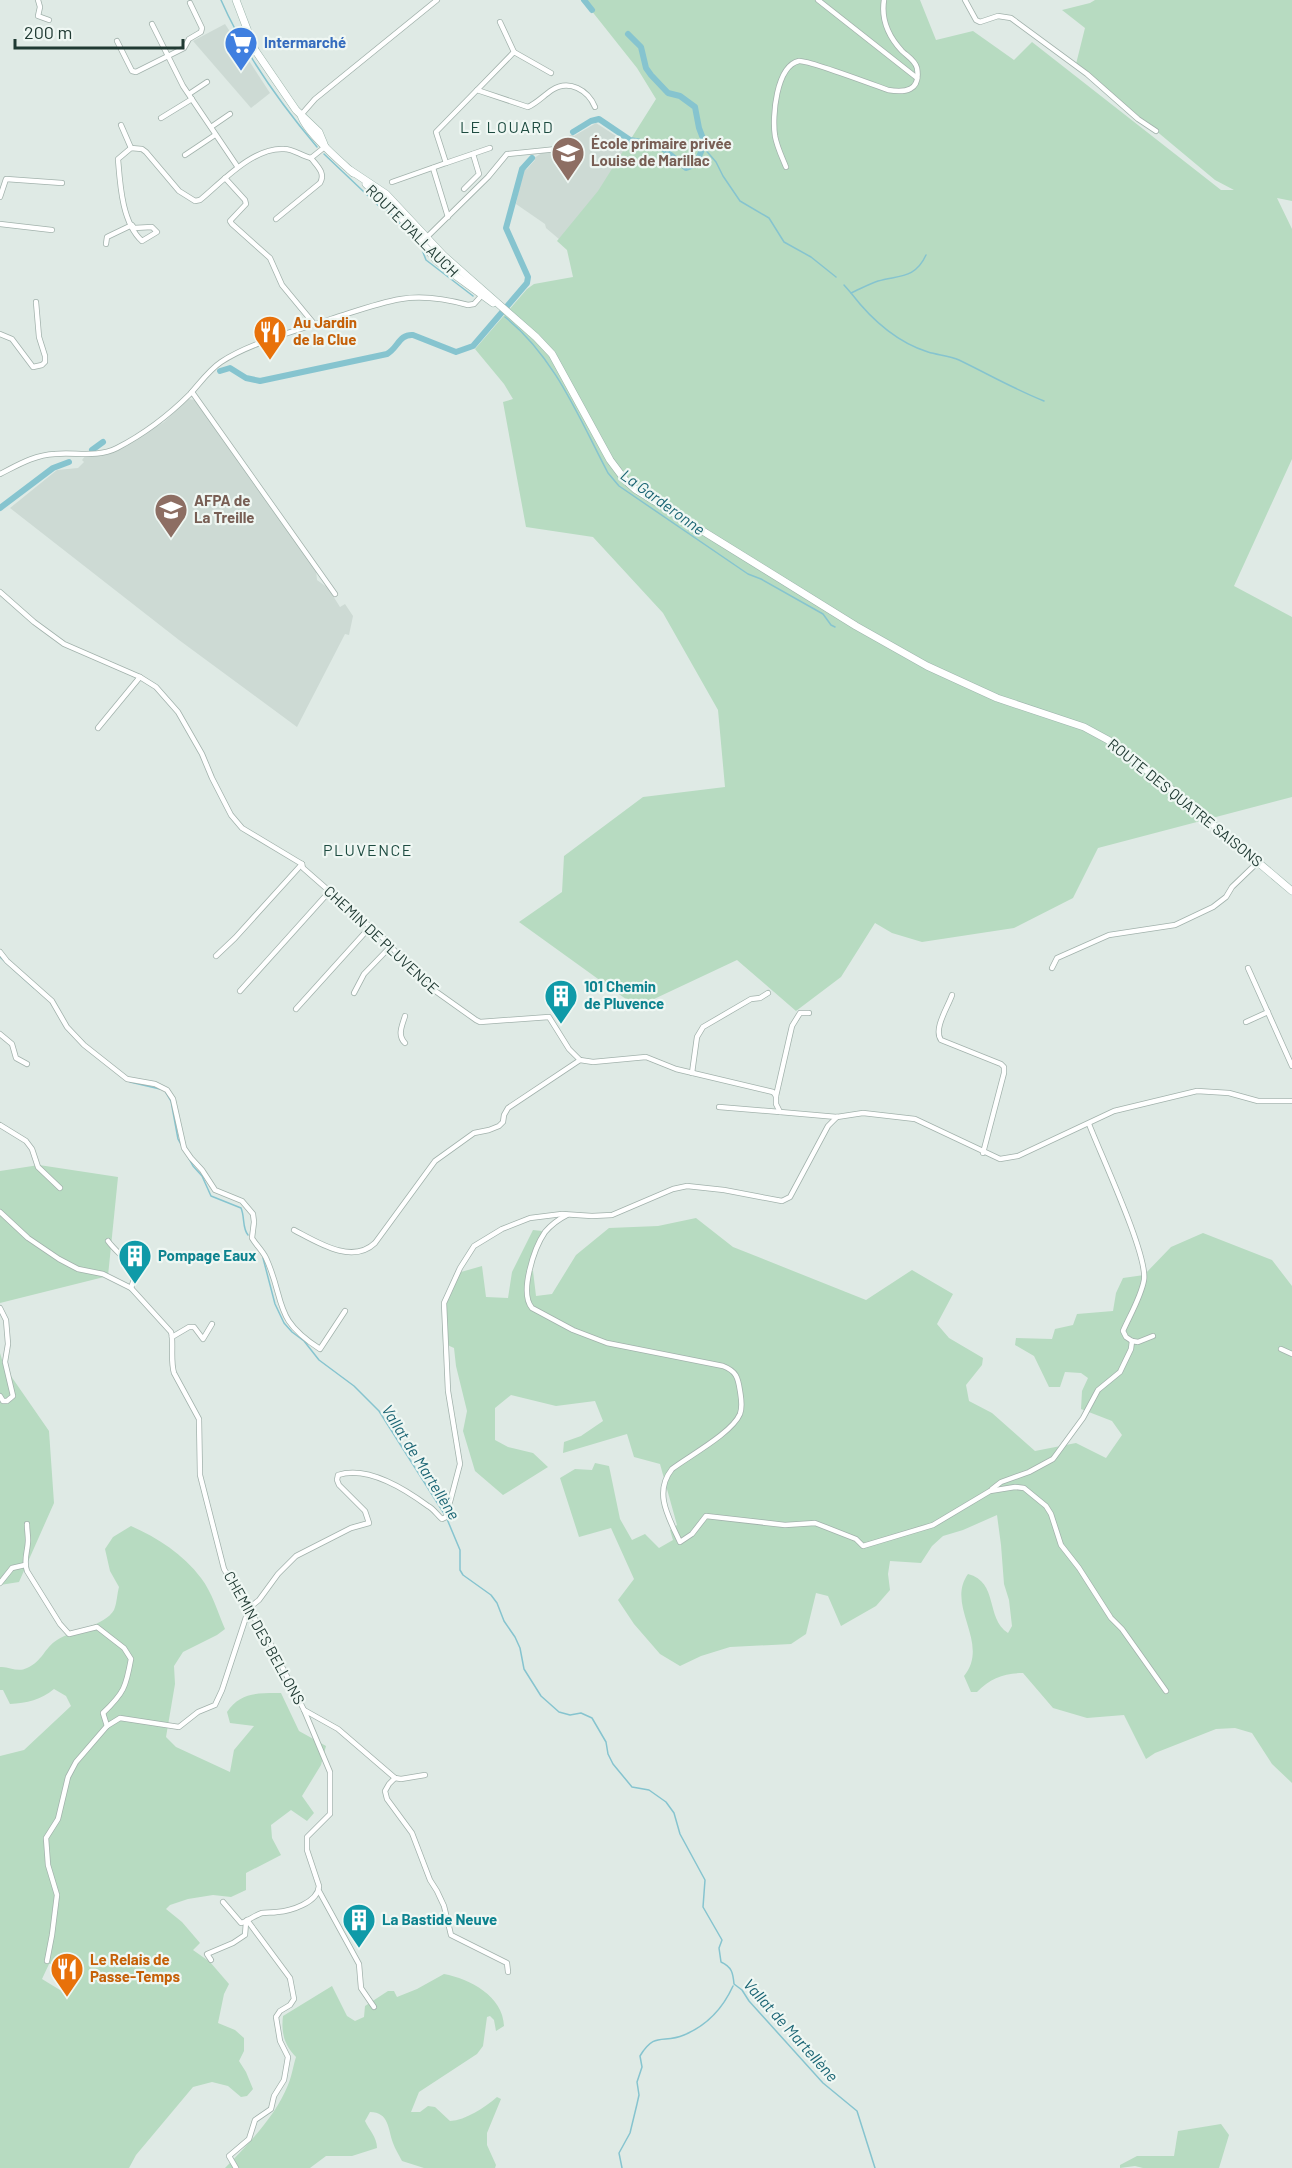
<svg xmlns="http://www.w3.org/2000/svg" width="1292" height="2168" font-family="Barlow,sans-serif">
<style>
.built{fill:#cddad4}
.green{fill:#b7dbc1;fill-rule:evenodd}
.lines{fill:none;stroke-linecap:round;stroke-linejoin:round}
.stream{stroke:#86c4cf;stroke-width:1.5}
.canal{stroke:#86c4cf;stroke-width:6}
.minor-casing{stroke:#a2b2ac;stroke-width:6}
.secondary-casing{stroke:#9eb6ad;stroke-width:8}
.minor{stroke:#fff;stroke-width:4.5}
.secondary{stroke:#fff;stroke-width:7}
.labels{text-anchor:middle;stroke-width:4.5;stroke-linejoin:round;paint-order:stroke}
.shop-label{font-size:15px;font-weight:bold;fill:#366cbe;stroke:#eff7f3;text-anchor:start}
.education-label{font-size:15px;font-weight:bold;fill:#785e54;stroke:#eff7f3;text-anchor:start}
.street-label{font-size:15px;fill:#203a33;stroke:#eff7f3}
.food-label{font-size:15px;font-weight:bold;fill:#c56008;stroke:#eff7f3;text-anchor:start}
.culture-label{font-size:15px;font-weight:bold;fill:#0d838f;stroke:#eff7f3;text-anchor:start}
.neighbourhood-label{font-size:16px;letter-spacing:1.5px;fill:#1d4b40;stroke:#eff7f3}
.water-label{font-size:16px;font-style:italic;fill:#1b6574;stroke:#eff7f3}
</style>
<rect width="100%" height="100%" fill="#dfeae5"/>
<!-- built -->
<g class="built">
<polygon points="225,24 270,93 251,108 193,41"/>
<polygon points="596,123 619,138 638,144 566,245 546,228 545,224 516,204 523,170 527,169 535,160 534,158 572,134 574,136"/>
<polygon points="188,399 195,400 316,570 317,580 328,588 340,607 345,604 353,616 349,635 345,634 297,727 179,640 10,508 57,470 78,468 84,462 82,460 86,455 99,455 117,450 164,422"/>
</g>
<!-- green -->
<g class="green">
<polygon points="588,0 920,0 936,40 973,31 1014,60 1032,42 1221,190 1234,190 1215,180 1076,64 1085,28 1062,10 1090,3 1095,0 1292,0 1292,201 1277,198 1292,229 1292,459 1234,586 1292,617 1292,797 1098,848 1073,898 1014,928 922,942 892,933 875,923 841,977 796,1011 737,960 637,1007 519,922 562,892 564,856 643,797 725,787 718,710 663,613 593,537 526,527 503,402 513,399 504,384 475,349 527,289 534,284 573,277 567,250 557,241 598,191 656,99 637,68 587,5"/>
<polygon points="39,1165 118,1177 108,1276 0,1303 0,1171"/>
<path d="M696 1218 733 1247 866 1300 912 1270 953 1294 937 1324 949 1338 983 1358 982 1365 966 1385 969 1401 992 1413 1035 1451 1076 1443 1106 1458 1122 1435 1112 1421 1081 1409 1082 1391 1088 1378 1081 1373 1065 1372 1060 1387H1049L1034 1356 1015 1345 1016 1338 1052 1339 1055 1329 1073 1325 1077 1314 1113 1311 1116 1293 1123 1278 1144 1275 1171 1247 1203 1233 1272 1260 1292 1286V1783L1272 1764 1252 1733 1235 1728 1216 1729 1155 1753 1146 1759 1124 1715 1087 1718 1053 1708 1023 1673C1005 1673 990 1678 977 1692H971L964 1676C991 1643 945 1606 968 1574 999 1582 985 1618 1008 1633L1012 1626 1009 1600 1004 1584 1001 1545 997 1515 963 1530 943 1536 932 1546 921 1563 890 1561 888 1574 890 1590 876 1606 841 1626 828 1596 816 1593 806 1634 791 1644 730 1647 701 1656 680 1666 660 1654 634 1624 618 1600 634 1579 611 1528 579 1537 560 1478 575 1469 592 1470 595 1463 609 1466 620 1519 632 1540 645 1534 659 1548 673 1540 670 1530 677 1525 660 1464 634 1457 627 1434 563 1453 564 1442 581 1436 603 1421 595 1401 556 1406 511 1395 495 1408V1440L508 1447 533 1453 548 1467 503 1495 475 1471 463 1431 467 1411 456 1366 454 1348 443 1343 442 1317 454 1274 482 1266 486 1297 508 1298 512 1272 533 1230 542 1231 528 1272 533 1271 536 1296 552 1294 576 1255 609 1228 658 1226Z"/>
<polygon points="0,1353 4,1366 49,1431 54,1503 19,1582 0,1585"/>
<path d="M131 1526C158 1538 183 1554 201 1578 212 1592 218 1613 225 1629L217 1635 183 1652 174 1666 175 1684 166 1737 176 1747 230 1772 234 1750 254 1726 230 1723 227 1712C240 1692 259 1693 281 1693L299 1731 326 1746 321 1765 302 1796 314 1813 307 1821 291 1810 271 1825 272 1838 281 1855 246 1873V1890L231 1897 213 1895 188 1899 170 1905 166 1909 182 1922 200 1943 193 1950 210 1962 229 1984 224 1994 218 2023 235 2030 244 2038V2051L239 2061 246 2072 253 2089 247 2096 241 2097 228 2086 212 2082 193 2087 136 2155 129 2168H0V1756L24 1750 71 1706 66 1696 54 1689C41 1700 27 1703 10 1704L3 1690H0V1667C9 1666 17 1673 27 1668 42 1662 45 1647 57 1640 72 1630 105 1626 114 1610 117 1603 117 1594 119 1587L110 1571 105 1549 113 1537ZM78 1963 82 1973 60 1990 42 1979 49 1964Z"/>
<path d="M444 1974C470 1979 503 1996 504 2026L496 2031 494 2020 490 2016 487 2017 483 2046 477 2054 419 2092 411 2112H420L428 2106 435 2107 450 2121C466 2120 484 2108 497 2097L501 2099 487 2133V2145L496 2165 495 2168H424L402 2161C399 2155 395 2149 393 2143 388 2129 389 2112 370 2112L365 2121C369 2130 377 2137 377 2148L352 2156H326L310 2168H225C249 2143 275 2117 288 2085 292 2076 293 2066 296 2057 284 2045 281 2032 283 2016L332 1986 347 2016 355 2021 364 2017 365 2006 388 1991H394L397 1997 417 1989Z"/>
<polygon points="1221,2124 1229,2135 1219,2168 1143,2168 1135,2166 1120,2168 1120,2165 1137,2156 1174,2156 1178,2131"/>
</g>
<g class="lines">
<!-- stream -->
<g class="stream">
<path d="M221 0C244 53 280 103 317 147"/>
<polyline points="703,147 716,162 723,176 740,201 769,218 784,242 811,257 836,277"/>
<polyline points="324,154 383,210 385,208 412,236"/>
<polyline points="421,247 426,260 473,296"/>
<path d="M844 285 851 293C860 289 869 284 878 281 899 275 915 279 926 255"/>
<path d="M851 293C871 319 896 342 928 352 938 355 950 356 959 360 988 374 1014 389 1044 401"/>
<path d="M505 317C555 357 579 418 608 473L619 486 748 574 761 579 823 614 831 625 835 627"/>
<polyline points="0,957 34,988"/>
<polyline points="130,1082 160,1089"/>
<path d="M165 1091 171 1101 178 1139 193 1166 202 1176 211 1196 241 1208C245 1217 242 1228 248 1235"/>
<polyline points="263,1258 275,1304 284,1323 292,1332 304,1341 319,1360 354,1386 379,1411 445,1515"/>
<path d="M447 1519 460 1550V1570L463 1575 491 1595 497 1603 504 1621 515 1637 520 1648 524 1669 541 1696 559 1712 570 1715 581 1713 592 1718 606 1742 608 1754 613 1764 632 1787 649 1790 666 1802 674 1813 680 1834 705 1880 703 1907 722 1940 719 1948 721 1962C732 1967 733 1973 734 1984L742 1990 749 2001 823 2083 857 2111 875 2168"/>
<path d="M622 2168 619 2153 630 2133 637 2104 639 2095 637 2082 642 2067 640 2056C655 2031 663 2044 684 2035 708 2025 723 2008 733 1986"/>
</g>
<!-- canal -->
<g class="canal">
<polyline points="584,0 592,10"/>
<path d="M573 132 591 121 599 119 630 140 659 145 686 168C698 166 702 151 704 141L699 128 695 107 680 96 668 93 651 75 646 68 641 47 628 34"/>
<path d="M220 371 230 368 246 378 260 381 387 354C398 348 399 334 413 335L456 352 473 346 527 283 528 277 506 228 522 169 532 158"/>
<polyline points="92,450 103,442"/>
<polyline points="0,508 53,468 69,462"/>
</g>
<!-- minor casing -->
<g class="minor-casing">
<g id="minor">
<polyline points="38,0 40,7 38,16 49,20"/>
<polyline points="818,0 917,78"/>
<polyline points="965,0 976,20 980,22 998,16 1011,18 1087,74 1138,119 1156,131"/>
<polyline points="500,22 514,52"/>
<polyline points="152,24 183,86 237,166"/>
<polyline points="117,41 132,71 136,72 184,48 189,39 201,32 202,28 190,3"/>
<polyline points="477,90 514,52 551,73"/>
<polyline points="189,94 207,82"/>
<polyline points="301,115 315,99 437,0"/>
<polyline points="161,118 192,99"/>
<polyline points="121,125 131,148"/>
<polyline points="211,127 230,114"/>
<polyline points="185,155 215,135"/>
<polyline points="446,163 490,148"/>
<path d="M786 167C782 157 777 147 775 136 772 117 776 66 799 61 808 60 874 85 888 90 905 93 921 91 917 68 915 60 907 56 902 51 889 37 881 19 884 0"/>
<polyline points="433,168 448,217"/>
<polyline points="225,178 245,200 246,204 230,221 232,224 270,258 282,285 315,325"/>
<path d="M392 182 446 163 436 132 477 90 528 107C537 103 543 96 552 90 569 79 588 90 595 107"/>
<polyline points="464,189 479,174 473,154"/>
<polyline points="0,197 6,179 62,183"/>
<path d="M276 219 320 183C326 173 317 166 311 158"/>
<polyline points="0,224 52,230"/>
<polyline points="425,239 488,177 507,154 557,149"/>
<path d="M106 244 107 237 132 225 134 228 152 227 157 232 142 241C122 223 120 184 118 159L131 148 142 149 146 152 179 191 195 201 200 200C222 182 253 147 284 149 294 149 301 156 311 158L326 146"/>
<polyline points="0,334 12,339 33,367 42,365 45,362 45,356 39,337 36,302"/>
<polyline points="192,392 335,594"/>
<path d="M0 474C18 465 34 455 55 454 76 452 97 458 117 448 144 434 168 416 190 394 200 383 209 370 221 362 249 343 299 330 331 319 354 312 377 303 401 299 424 295 446 299 468 305L474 304 483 294"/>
<polyline points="0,592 34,622 64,644 140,677 156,687 178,712 202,754 212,778 231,815 242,828 302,864 303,868 384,939 424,983 476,1020 480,1022 549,1017 569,1049 580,1060 593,1062 646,1057 676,1069 773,1092 776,1096 776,1104 780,1112 837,1117 863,1113 915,1119 1000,1159 1018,1156 1114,1111 1197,1091 1229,1093 1258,1101 1292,1101"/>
<polyline points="98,728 140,677"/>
<path d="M0 952 7 961 52 1001 67 1027 84 1045 127 1079 155 1084 167 1090 173 1099 184 1148 191 1158 202 1170 215 1190 242 1201 253 1214 254 1222 252 1238C256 1245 262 1250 266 1258 286 1302 272 1318 320 1349L345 1311"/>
<polyline points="216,956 235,938 302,864"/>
<polyline points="1052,968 1057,958 1109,935 1175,925 1213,907 1226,897 1232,887 1258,862"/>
<polyline points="1248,968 1292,1066"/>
<polyline points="240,991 329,892"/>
<polyline points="354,993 364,974 390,947"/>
<path d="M952 995C948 1007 933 1029 941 1040L1001 1064 1004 1067V1073L983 1153"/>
<polyline points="296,1009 370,927"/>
<polyline points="1246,1022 1268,1012"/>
<polyline points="0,1034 12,1044 16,1058 27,1064"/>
<path d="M405 1043C397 1035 402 1026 405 1016"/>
<polyline points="692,1073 697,1037 703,1027 751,999 760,998 768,993"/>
<polyline points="776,1096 792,1026 800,1013 809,1013"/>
<polyline points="719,1107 780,1112"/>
<path d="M1089 1124C1100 1153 1148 1255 1144 1280 1141 1297 1130 1315 1123 1331L1126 1337 1132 1341"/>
<polyline points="0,1125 26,1141 32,1149 38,1167 60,1188"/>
<path d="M0 1212 28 1238 59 1259 78 1269 103 1274 131 1288 171 1332C174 1341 170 1360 174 1373L199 1419 200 1475 224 1569 270 1643 304 1710 330 1772V1814L307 1837V1850L319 1886C318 1903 290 1911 277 1912 272 1913 267 1912 262 1913 255 1915 248 1921 241 1923L223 1902"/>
<path d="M567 1215C559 1219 551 1225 545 1232 534 1248 519 1293 532 1308L573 1330 607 1343 723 1366C736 1371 738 1377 740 1391 741 1398 743 1406 740 1414 732 1433 689 1456 672 1469 653 1493 669 1518 680 1542L692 1534 706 1516 785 1525 815 1523 856 1539 863 1546 933 1525 990 1491 1015 1487 1024 1488 1046 1506 1051 1514 1061 1545 1079 1568 1111 1618 1122 1629 1166 1691"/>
<path d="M294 1230C317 1242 352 1265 375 1243L435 1161 474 1133 489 1130 499 1126 503 1122 504 1115 508 1108 580 1060"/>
<path d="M108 1241C120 1258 141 1265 131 1288"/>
<polyline points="0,1308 6,1320 8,1344 5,1362 13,1396 7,1401 3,1401 0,1396"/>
<polyline points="172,1337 189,1327 194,1327 203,1339 212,1324"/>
<polyline points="1132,1341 1138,1342 1153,1336"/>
<polyline points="1281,1349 1292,1354"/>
<polyline points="992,1489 1001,1482 1029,1472 1053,1459 1083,1418 1098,1390 1120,1372 1131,1349 1132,1341"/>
<path d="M27 1524C27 1530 28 1535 28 1540 28 1551 23 1560 27 1571L60 1624 69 1634 97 1627 124 1648 131 1659C126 1687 124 1693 103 1713L107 1726"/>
<polyline points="0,1583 12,1568 25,1565"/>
<polyline points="304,1710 338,1729 395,1778 401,1779 425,1775"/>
<polyline points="395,1778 389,1784 385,1791 387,1799 412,1833 430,1880 437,1891 444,1906 451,1935 507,1963 508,1972"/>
<polyline points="319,1891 359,1964 361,1988 374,2007"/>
<polyline points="211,1960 207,1954 233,1943 245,1935 246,1922"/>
<path d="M47 1961 52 1935 57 1895 48 1865 46 1838 58 1819 68 1777 76 1762 107 1726 120 1718 179 1727 198 1712 215 1705 222 1690 249 1608 259 1600 278 1574 296 1556 351 1528 369 1523 365 1511 339 1485 337 1480 338 1475C368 1465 405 1489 428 1506 434 1509 437 1515 442 1519L446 1517 460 1464 448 1391 444 1303 460 1268 474 1246 502 1229 530 1218 562 1214 592 1216 612 1215 673 1189 687 1186 724 1190 782 1201 790 1197 828 1126 837 1117"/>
<polyline points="236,2168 229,2156 249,2139 255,2120 271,2109 274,2096 284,2080 288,2057 280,2041 276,2017 280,2011 290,2005 294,1999 290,1978 247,1920"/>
</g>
</g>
<!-- secondary casing -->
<g class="secondary-casing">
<g id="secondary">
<polyline points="236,0 255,50 296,110 319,132 324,144"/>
<path d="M301 115C306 132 339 160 353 173"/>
<polyline points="350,170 386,194 443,255 536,337 552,354 610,460 625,480 635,489 856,626 927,666 997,698 1084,727 1108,740 1176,793 1292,891"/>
<polyline points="366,184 400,216 436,260 452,273 493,303"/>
</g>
</g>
<!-- minor -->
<use href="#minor" class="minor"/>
<!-- secondary -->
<use href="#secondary" class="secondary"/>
</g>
<!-- icons -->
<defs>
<g id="supermarket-pin" transform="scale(1.725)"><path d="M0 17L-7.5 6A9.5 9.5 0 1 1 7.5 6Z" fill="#3f7fe0" stroke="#eff7f3"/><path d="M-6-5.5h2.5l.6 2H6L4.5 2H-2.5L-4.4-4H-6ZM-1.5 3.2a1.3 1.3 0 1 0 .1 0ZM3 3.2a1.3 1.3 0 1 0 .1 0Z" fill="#fff"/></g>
<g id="school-pin" transform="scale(1.725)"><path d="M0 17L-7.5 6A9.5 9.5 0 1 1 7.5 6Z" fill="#8d6e63" stroke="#eff7f3"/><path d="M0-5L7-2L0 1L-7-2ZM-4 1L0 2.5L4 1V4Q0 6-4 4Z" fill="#fff"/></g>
<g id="restaurant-pin" transform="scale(1.725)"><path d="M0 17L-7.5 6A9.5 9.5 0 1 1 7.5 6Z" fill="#e8710a" stroke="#eff7f3"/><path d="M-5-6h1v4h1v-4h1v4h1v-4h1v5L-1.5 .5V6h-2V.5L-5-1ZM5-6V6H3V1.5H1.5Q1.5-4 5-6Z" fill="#fff"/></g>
<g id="building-pin" transform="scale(1.725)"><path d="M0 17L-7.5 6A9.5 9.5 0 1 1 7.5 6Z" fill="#0f9aa8" stroke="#eff7f3"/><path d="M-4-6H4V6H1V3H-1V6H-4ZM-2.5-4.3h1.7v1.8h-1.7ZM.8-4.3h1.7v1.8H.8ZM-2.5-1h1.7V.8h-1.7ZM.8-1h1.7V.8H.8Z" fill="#fff"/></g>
</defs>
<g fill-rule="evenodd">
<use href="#supermarket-pin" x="241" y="43"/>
<use href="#school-pin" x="568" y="153"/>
<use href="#restaurant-pin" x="270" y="332"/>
<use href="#school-pin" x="171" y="510"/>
<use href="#building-pin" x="561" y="996"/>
<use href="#building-pin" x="135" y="1256"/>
<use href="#building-pin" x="359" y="1920"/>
<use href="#restaurant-pin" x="67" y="1969"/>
</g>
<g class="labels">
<!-- shop labels -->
<g class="shop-label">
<text x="264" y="48">Intermarché</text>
</g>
<!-- education labels -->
<g class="education-label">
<text x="591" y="149">École primaire privée<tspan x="591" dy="17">Louise de Marillac</tspan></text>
<text x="194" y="506">AFPA de<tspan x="194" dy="17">La Treille</tspan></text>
</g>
<!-- street labels -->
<g class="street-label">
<text transform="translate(412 231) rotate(45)" y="5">ROUTE D'ALLAUCH</text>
<text transform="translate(1185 803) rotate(39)" y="5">ROUTE DES QUATRE SAISONS</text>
<text transform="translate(381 940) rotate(43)" y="5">CHEMIN DE PLUVENCE</text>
<text transform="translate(264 1638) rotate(61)" y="5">CHEMIN DES BELLONS</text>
</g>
<!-- food labels -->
<g class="food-label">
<text x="293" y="328">Au Jardin<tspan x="293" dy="17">de la Clue</tspan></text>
<text x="90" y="1965">Le Relais de<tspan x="90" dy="17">Passe-Temps</tspan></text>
</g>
<!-- culture labels -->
<g class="culture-label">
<text x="584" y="992">101 Chemin<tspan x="584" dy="17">de Pluvence</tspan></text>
<text x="158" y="1261">Pompage Eaux</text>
<text x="382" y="1925">La Bastide Neuve</text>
</g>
<!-- neighbourhood labels -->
<g class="neighbourhood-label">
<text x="507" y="133">LE LOUARD</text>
<text x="368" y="856">PLUVENCE</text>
</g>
<!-- water labels -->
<g class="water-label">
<text transform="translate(663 502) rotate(36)" y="6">La Garderonne</text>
<text transform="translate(421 1462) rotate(58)" y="6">Vallat de Martellène</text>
<text transform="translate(791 2030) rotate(48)" y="6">Vallat de Martellène</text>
</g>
</g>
<!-- scale -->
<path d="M15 39v9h168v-9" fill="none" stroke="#203a33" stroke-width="3"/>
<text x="24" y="39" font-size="18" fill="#203a33" stroke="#eff7f3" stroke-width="4.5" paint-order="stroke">200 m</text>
</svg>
